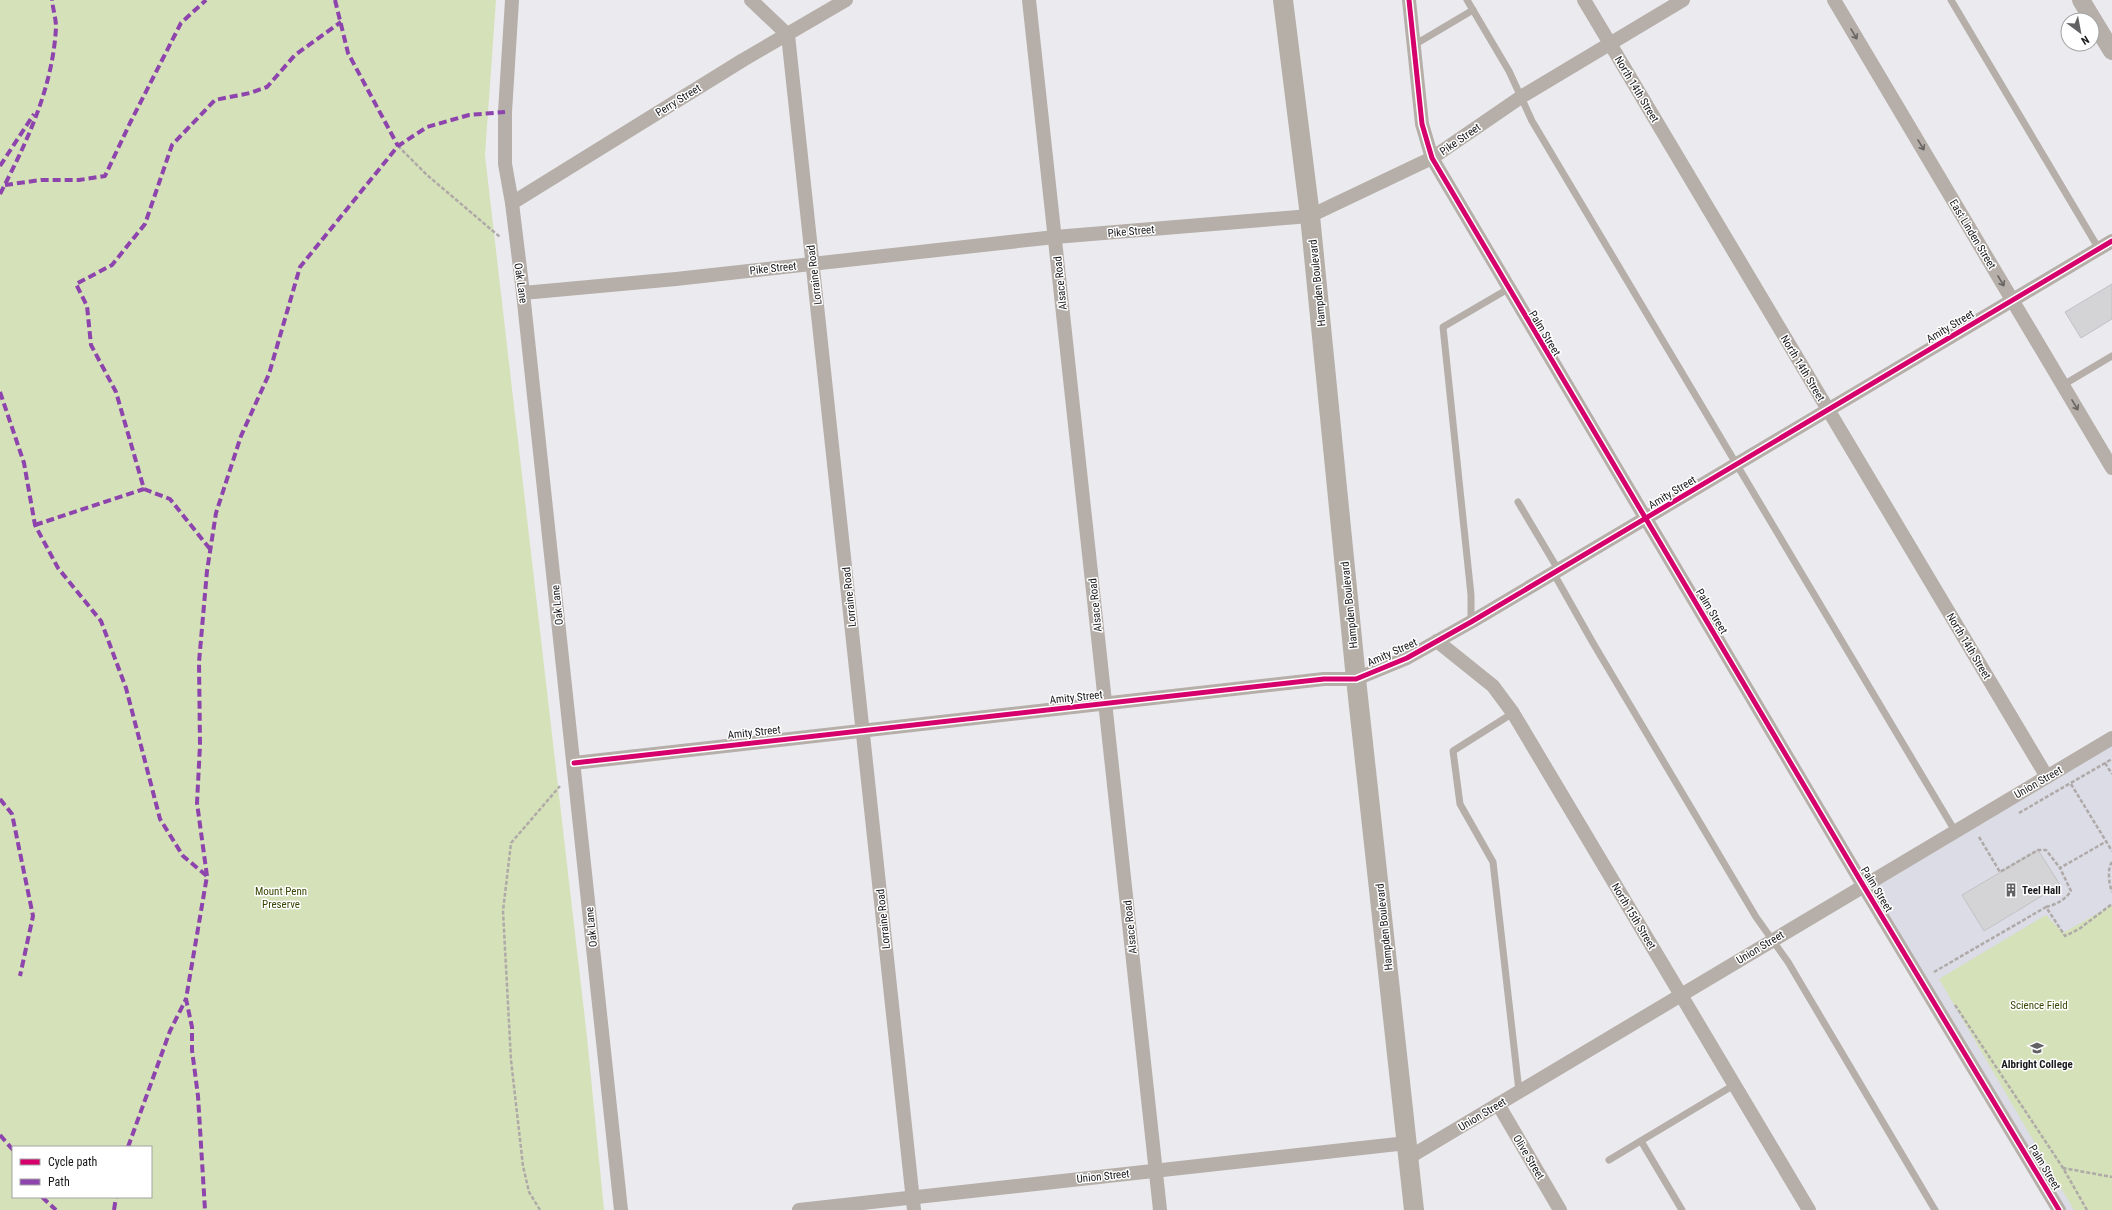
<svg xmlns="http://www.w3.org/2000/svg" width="2112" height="1210" font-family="'Roboto Condensed',sans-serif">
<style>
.built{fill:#dbdce6}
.green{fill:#d5e1b9;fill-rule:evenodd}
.building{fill:#d4d4d6;stroke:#c2c2c5}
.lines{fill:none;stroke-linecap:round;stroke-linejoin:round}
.path{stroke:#afaaa7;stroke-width:2.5;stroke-dasharray:4 2;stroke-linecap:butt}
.service{stroke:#b6afa9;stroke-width:7}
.minor{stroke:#b6afa9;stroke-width:14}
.tertiary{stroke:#b6afa9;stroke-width:18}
.secondary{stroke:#b5afa8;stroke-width:20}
.quiet{stroke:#8e44ad;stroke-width:4;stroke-dasharray:8 4;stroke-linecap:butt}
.cycleway-casing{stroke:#fff;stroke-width:8}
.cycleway{stroke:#d6006c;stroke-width:5}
.oneway{stroke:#676462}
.labels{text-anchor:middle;stroke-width:3;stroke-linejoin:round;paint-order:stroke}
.street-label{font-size:11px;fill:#18181b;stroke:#fff}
.poi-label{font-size:11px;font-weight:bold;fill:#18181b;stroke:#fff;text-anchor:start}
.park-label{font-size:11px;fill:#384603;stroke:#fff}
</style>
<rect width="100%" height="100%" fill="#ebebef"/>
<!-- built -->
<polygon class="built" points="2112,738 2112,1210 2059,1210 1863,885"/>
<!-- green -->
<g class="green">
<path d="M0 0H496L485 155 587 1037 604 1210H0ZM13 1147H151V1197H13Z"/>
<polygon points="2112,905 2112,1210 2074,1210 1939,979 2046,915 2063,933"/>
</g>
<!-- building -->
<g class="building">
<polygon points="2112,284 2112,319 2081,338 2065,312"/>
<polygon points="2038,850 2060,885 1984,931 1962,895"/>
</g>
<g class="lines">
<!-- path -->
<g class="path">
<polyline points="398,146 427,175 500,237"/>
<polyline points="2105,763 2112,774"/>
<polyline points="2071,784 2112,851"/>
<polyline points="2019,813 2112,759"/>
<polyline points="1979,837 2000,872 2038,850 2046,850 2060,868"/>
<path d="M2112 862C2107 869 2109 884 2112 892"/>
<path d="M2046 907C2057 904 2065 900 2071 891L2060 868 2107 841"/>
<polyline points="1934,972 2046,907 2065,936 2079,929 2112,904"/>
<polyline points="1955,1005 2063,1168"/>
<polyline points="540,1210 529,1192 523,1166 511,1060 503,911 511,843 560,786"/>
<polyline points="2087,1210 2063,1168 2112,1177"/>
</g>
<!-- service -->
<g class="service">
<polyline points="1467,0 1509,71 1532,121 1955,831"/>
<polyline points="1951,0 2099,249"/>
<polyline points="1414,45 1473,10"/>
<polyline points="2063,385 2112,356"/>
<polyline points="1518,502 1559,571"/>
<polyline points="1554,574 1593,643 1756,917 1788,962 1935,1210"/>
<polyline points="1471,622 1471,595 1443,327 1508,289"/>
<polyline points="1513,713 1453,751 1460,804 1493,862 1519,1091"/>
<polyline points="1641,1141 1682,1210"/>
<polyline points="1609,1160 1734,1085"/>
</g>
<!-- minor -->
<g class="minor">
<polyline points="512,0 505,112 505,164 512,203 523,293 621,1210"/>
<polyline points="751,0 788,35 914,1210"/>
<polyline points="1029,0 1160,1210"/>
<polyline points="1409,0 1422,124 1432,158 1863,885 2059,1210"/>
<polyline points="1584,0 2047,777"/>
<polyline points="1834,0 2112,468"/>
<polyline points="512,203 743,60 846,0"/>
<polyline points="523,293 676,279 1055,237 1310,216 1432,158 1521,97 1683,0"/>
<polyline points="1437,641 1493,686 1513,713 1809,1210"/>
<polyline points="574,763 1324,679 1356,679 1407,658 1471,622 2112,241"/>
<polyline points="1498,1104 1560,1210"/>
<polyline points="1408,1158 2112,738"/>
<polyline points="799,1210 1407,1143"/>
</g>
<!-- tertiary -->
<polyline class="tertiary" points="2081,0 2112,51"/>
<!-- secondary -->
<polyline class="secondary" points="1283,0 1310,216 1356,679 1414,1210"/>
<!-- quiet -->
<g class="quiet">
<polyline points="335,0 348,53 398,146"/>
<polyline points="0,166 34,114"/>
<polyline points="5,185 41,180 79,180 105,176 130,123 181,23 206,0"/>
<path d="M0 194C27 142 53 87 56 27 56 19 53 9 52 0"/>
<polyline points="0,392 24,463 35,525 58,568 101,621 126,688 160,819 183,856 207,876 186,999 192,1027 192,1050 198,1096 205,1210"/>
<polyline points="35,525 144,489"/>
<polyline points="210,549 170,499 144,489 116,392 91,345 87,306 76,284 112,265 145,224 172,145 215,100 250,93 267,87 295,55 341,22"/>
<polyline points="0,799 12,814 33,916 20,976"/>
<polyline points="207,876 197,803 200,745 199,662 207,571 216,513 241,436 269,374 300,267 398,146 427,127 469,115 505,112"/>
<polyline points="0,1135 13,1150"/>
<polyline points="128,1147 170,1031 186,999"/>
<polyline points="42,1197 56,1210"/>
<polyline points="114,1210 116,1197"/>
</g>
<!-- cycleway casing -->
<g class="cycleway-casing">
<g id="cycleway">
<polyline points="1409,0 1422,124 1432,158 1863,885 2059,1210"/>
<polyline points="574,763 1324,679 1356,679 1407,658 1471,622 2112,241"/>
</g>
</g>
<!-- cycleway -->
<use href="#cycleway" class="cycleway"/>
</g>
<!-- one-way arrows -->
<defs><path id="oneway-shaft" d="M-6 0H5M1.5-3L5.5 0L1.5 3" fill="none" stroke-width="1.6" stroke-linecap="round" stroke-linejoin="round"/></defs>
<g class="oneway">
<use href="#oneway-shaft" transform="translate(1854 34) rotate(59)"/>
<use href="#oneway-shaft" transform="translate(1921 145) rotate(59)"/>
<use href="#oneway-shaft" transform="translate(2001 281) rotate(59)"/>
<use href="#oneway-shaft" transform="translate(2075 405) rotate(59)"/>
</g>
<!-- icons -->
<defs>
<g id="building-bare" transform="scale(1.08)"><path d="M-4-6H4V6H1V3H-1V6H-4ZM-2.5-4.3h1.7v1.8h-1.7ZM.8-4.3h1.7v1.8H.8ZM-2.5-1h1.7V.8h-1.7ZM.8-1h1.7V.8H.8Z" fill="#626265" stroke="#fff" stroke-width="2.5" paint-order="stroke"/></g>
<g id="university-bare" transform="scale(1.08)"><path d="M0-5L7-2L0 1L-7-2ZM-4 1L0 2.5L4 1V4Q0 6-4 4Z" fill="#626265" stroke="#fff" stroke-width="2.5" paint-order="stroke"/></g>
</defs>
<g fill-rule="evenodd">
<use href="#building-bare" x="2011" y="890"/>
<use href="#university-bare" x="2037" y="1048"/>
</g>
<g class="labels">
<!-- street labels -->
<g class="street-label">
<text transform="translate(1637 89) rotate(59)" y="4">North 14th Street</text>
<text transform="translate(678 100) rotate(-32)" y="4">Perry Street</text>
<text transform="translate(1460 139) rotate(-35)" y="4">Pike Street</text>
<text transform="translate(1131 231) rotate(-5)" y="4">Pike Street</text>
<text transform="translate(1973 234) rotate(59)" y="4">East Linden Street</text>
<text transform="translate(773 268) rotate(-6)" y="4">Pike Street</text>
<text transform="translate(814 275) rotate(-97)" y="4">Lorraine Road</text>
<text transform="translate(521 283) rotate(82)" y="4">Oak Lane</text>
<text transform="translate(1060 283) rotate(-96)" y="4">Alsace Road</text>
<text transform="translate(1317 283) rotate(-96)" y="4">Hampden Boulevard</text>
<text transform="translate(1950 326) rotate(-31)" y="4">Amity Street</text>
<text transform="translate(1545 333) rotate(59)" y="4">Palm Street</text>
<text transform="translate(1803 368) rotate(59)" y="4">North 14th Street</text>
<text transform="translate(1672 492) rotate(-31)" y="4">Amity Street</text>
<text transform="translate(849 597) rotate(-96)" y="4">Lorraine Road</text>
<text transform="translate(557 605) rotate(-96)" y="4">Oak Lane</text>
<text transform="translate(1095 605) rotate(-96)" y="4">Alsace Road</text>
<text transform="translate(1349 605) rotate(-96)" y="4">Hampden Boulevard</text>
<text transform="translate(1712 611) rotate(59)" y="4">Palm Street</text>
<text transform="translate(1969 646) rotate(59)" y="4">North 14th Street</text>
<text transform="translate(1392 652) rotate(-24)" y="4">Amity Street</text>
<text transform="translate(1076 697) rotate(-6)" y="4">Amity Street</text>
<text transform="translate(754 732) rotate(-6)" y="4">Amity Street</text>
<text transform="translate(2038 782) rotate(-30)" y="4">Union Street</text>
<text transform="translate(1877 889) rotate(59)" y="4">Palm Street</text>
<text transform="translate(1634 916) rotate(59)" y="4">North 15th Street</text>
<text transform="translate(883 919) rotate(-96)" y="4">Lorraine Road</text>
<text transform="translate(591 927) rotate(-96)" y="4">Oak Lane</text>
<text transform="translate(1130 927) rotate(-96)" y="4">Alsace Road</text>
<text transform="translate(1384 927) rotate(-96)" y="4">Hampden Boulevard</text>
<text transform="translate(1760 947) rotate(-31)" y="4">Union Street</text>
<text transform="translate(1482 1114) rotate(-31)" y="4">Union Street</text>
<text transform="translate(1529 1157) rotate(59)" y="4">Olive Street</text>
<text transform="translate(2045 1167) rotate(59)" y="4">Palm Street</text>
<text transform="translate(1103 1176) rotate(-6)" y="4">Union Street</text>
</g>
<!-- poi labels -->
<g class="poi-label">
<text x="2022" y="894">Teel Hall</text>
<text x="2037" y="1068" text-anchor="middle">Albright College</text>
</g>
<!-- park labels -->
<g class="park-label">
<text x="281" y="895">Mount Penn<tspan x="281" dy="13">Preserve</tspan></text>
<text x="2039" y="1009">Science Field</text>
</g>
</g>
<!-- legend -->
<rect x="12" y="1146" width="140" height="52" fill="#ffffff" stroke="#a3a3a4"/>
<rect x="20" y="1159" width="20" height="6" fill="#d6006c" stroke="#a3a3a4"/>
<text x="48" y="1166" font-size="12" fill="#18181b">Cycle path</text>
<rect x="20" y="1179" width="20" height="6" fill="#8e44ad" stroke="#a3a3a4"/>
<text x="48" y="1186" font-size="12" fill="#18181b">Path</text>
<!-- north arrow -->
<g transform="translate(2080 32) rotate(148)"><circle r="19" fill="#ffffff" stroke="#a3a3a4"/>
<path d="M0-3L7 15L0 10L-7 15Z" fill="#626265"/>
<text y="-6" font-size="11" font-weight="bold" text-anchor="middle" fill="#18181b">N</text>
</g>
</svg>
